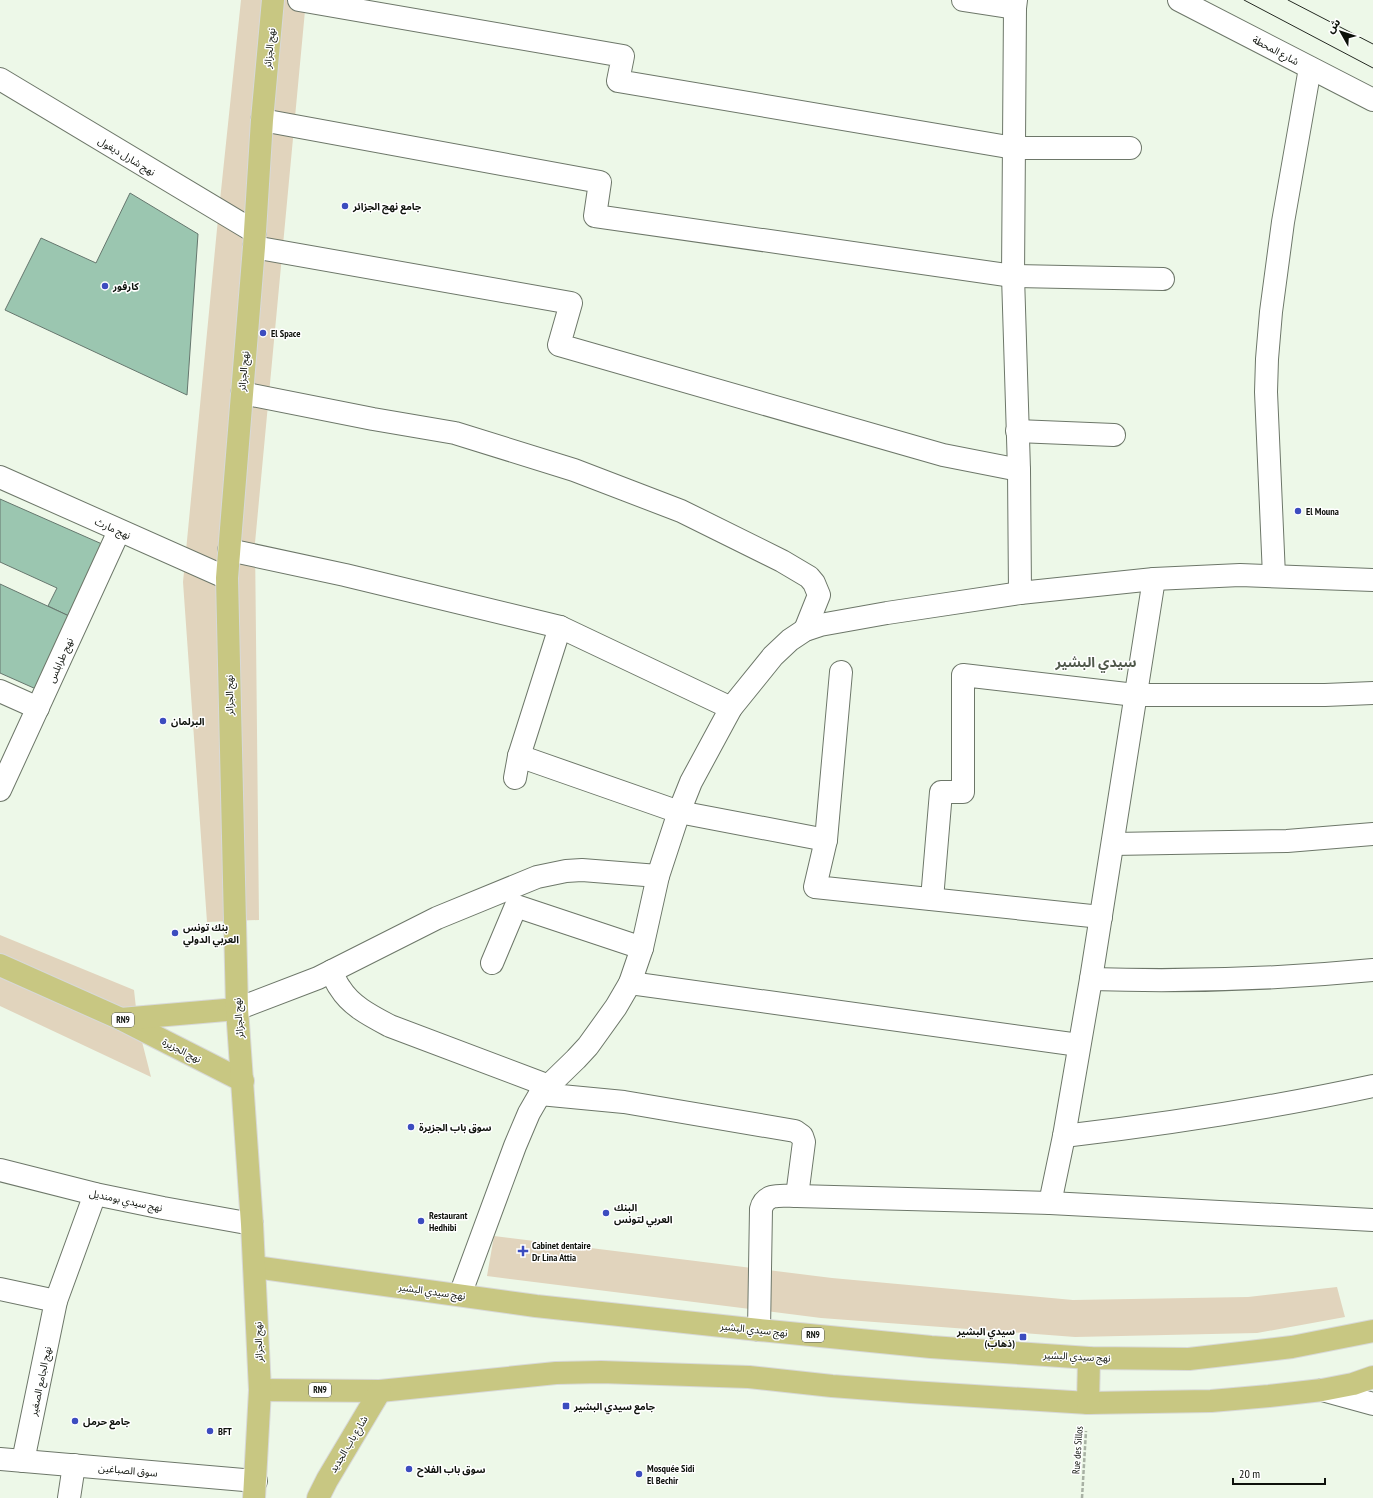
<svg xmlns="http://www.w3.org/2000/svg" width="1373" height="1498" font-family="'PT Sans Narrow','Noto Sans Arabic',sans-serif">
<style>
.green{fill:#e1d4bd}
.building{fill:#9bc6b0;stroke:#66776e}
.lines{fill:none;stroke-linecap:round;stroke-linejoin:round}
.minor-casing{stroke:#6d7769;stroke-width:24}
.major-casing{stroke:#d8d9d8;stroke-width:24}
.path{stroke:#a8b1a4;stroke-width:2.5;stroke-dasharray:4 2;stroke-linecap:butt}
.minor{stroke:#fff;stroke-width:22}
.major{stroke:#c8c782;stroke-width:22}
.tram{stroke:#242922;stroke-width:1}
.poi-dot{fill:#3c4cbf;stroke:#fff;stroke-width:1.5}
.labels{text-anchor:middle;stroke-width:3;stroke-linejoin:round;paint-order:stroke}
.shield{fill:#fff;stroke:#565854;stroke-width:1}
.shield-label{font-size:9px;font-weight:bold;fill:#0d110b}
.street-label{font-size:10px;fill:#0d110b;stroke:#fff}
.poi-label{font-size:10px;font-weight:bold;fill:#0d110b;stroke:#fff;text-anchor:start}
.district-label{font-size:14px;font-weight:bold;fill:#50594b;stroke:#fff}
</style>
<rect width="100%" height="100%" fill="#edf8e8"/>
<!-- green -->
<g class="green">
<polygon points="241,0 306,0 255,543 259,920 207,922 183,582 217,229"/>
<polygon points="0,935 134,990 138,1026 151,1077 0,1006"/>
<polygon points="494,1236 832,1278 1073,1300 1248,1297 1337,1287 1345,1317 1257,1333 1075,1337 821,1318 487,1276"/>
</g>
<!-- building -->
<g class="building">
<polygon points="130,193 198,234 187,395 5,310 41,238 96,263"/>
<polygon points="0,499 102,544 69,616 48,606 57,588 0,562"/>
<polygon points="0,584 69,616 36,689 0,673"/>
</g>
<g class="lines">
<!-- minor casing -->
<g class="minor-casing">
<g id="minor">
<polyline points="299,0 623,56 618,81 1014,148 1130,148"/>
<polyline points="963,0 1015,8"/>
<polyline points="1016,0 1015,8 1013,276 1019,470 1020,593"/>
<polyline points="1179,0 1373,100"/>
<polyline points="0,79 255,232"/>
<polyline points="262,120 600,182 595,216 1013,276 1163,279"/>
<polyline points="254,247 571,303 559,345 943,455 1019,470"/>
<polyline points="242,393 373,419 455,433 574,470 681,511 782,561 809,577 814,583 819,595 805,630"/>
<polyline points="1017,431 1114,435"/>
<polyline points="0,477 227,578"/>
<polyline points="229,550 345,575 560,627 731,708"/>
<polyline points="1274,576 1266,392 1267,359 1271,312 1283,222 1310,68"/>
<polyline points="841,672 826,840 815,887 1101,917"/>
<polyline points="0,691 38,708"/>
<polyline points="519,756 679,812 826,840"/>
<polyline points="515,778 519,756 560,627"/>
<polyline points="0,790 119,531"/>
<polyline points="1113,844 1287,841 1373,834"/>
<polyline points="932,899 941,792 963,792 963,675 1135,695 1325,695 1373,693"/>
<polyline points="492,963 516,906 642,948"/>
<path d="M332 971C334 977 336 983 340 988 351 1006 371 1016 390 1026L549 1086"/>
<path d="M1091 979C1185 982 1279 979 1373 970"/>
<polyline points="630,983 1079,1045"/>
<polyline points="237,1009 318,978 437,918 537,877 566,871 582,870 658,876"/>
<polyline points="540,1094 624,1102 795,1131 802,1136 804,1142 797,1196"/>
<path d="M1064 1136C1167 1124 1271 1108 1373 1086"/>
<polyline points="0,1170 95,1194 163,1208 252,1224"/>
<polyline points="1050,1203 1064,1136 1091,979 1154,579"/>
<polyline points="0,1289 56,1301"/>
<polyline points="460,1295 515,1146 529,1113 540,1094 576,1059 588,1046 616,1007 630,983 642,948 658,876 679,812 691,782 731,708 773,656 790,640 805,630 820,625 887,613 1020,593 1154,579 1240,575 1373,580"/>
<path d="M759 1330 761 1209C765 1192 783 1196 797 1196L1050 1203 1373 1220"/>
<polyline points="1322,1390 1373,1404"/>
<polyline points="0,1459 256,1481"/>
<polyline points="23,1461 56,1301 95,1194"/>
<polyline points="69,1498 74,1465"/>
</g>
</g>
<!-- major casing -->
<g class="major-casing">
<g id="major">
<polyline points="0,965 121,1019 243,1081"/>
<polyline points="121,1019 237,1009"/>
<polyline points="255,1267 536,1306 759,1330 931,1347 1089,1358 1189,1359 1292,1347 1373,1331"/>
<polyline points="260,1390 380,1391 556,1373 601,1372 749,1377 832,1386 911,1392 1088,1403 1211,1401 1269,1396 1322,1390 1353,1384 1373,1377"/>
<polyline points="1088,1403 1089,1358"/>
<polyline points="254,1498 260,1390 252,1224 237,1009 227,578 254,247 262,120 273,0"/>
<polyline points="318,1498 327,1480 380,1391"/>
</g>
</g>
<!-- path -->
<polyline class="path" points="1082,1498 1086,1431"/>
<!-- minor -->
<use href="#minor" class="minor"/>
<!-- major -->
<use href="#major" class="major"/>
<!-- tram -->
<g class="tram">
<polyline points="1244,0 1373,68"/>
<polyline points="1288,0 1373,44"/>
</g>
</g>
<!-- markers -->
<g class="poi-dot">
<circle cx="345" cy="206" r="4"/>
<circle cx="105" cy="286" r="4"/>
<circle cx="263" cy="333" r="4"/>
<circle cx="1298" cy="511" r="4"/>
<circle cx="163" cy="721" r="4"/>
<circle cx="175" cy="933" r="4"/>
<circle cx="411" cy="1127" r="4"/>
<circle cx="606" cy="1213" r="4"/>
<circle cx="421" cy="1221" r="4"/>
<path d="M521 1245h4v4h4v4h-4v4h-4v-4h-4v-4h4z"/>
<rect x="1019" y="1333" width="8" height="8" rx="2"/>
<rect x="562" y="1402" width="8" height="8" rx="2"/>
<circle cx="75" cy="1421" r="4"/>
<circle cx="210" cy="1431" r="4"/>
<circle cx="409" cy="1469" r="4"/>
<circle cx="639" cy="1474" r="4"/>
</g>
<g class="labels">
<!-- shield labels -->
<g class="shield">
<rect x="112" y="1013" width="22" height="14" rx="3"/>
<rect x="802" y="1328" width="22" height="14" rx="3"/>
<rect x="309" y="1383" width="22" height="14" rx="3"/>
</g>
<g class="shield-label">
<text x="123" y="1023">RN9</text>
<text x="813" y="1338">RN9</text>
<text x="320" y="1393">RN9</text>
</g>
<!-- street labels -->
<g class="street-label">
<text transform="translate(269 48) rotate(-84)" y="4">نهج الجزائر</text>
<text transform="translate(1276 50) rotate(28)" y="4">شارع المحطة</text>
<text transform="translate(127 156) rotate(31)" y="4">نهج شارل ديغول</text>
<text transform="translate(243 371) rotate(-85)" y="4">نهج الجزائر</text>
<text transform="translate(113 528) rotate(24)" y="4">نهج مارث</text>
<text transform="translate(60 660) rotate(-66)" y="4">نهج طرابلس</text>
<text transform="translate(229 695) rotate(-91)" y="4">نهج الجزائر</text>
<text transform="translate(238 1018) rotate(-94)" y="4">نهج الجزائر</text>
<text transform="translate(182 1050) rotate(27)" y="4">نهج الجزيرة</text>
<text transform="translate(126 1200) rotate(12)" y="4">نهج سيدي بومنديل</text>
<text transform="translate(432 1291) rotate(8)" y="4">نهج سيدي البشير</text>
<text transform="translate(754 1329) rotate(6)" y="4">نهج سيدي البشير</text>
<text transform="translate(258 1342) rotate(-92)" y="4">نهج الجزائر</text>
<text transform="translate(1077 1356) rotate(3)" y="4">نهج سيدي البشير</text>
<text transform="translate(40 1381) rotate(-78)" y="4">نهج الجامع الصغير</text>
<text transform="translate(348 1444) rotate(-59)" y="4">شارع باب الجديد</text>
<text transform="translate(1077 1450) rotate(-86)" y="4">Rue des Sillos</text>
<text transform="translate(128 1470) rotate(5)" y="4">سوق الصباغين</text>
</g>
<!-- poi labels -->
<g class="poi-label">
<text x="353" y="210">جامع نهج الجزائر</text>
<text x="113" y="290">كارفور</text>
<text x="271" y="337">El Space</text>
<text x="1306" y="515">El Mouna</text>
<text x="171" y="725">البرلمان</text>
<text x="183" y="931">بنك تونس<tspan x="183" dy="12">العربي الدولي</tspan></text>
<text x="419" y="1131">سوق باب الجزيرة</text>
<text x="614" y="1211">البنك<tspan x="614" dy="12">العربي لتونس</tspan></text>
<text x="429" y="1219">Restaurant<tspan x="429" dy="12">Hedhibi</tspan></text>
<text x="532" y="1249">Cabinet dentaire<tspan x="532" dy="12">Dr Lina Attia</tspan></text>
<text x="1015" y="1335" text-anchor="end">سيدي البشير<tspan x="1015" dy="12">(ذهاب)</tspan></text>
<text x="574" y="1410">جامع سيدي البشير</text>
<text x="83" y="1425">جامع حرمل</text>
<text x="218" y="1435">BFT</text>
<text x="647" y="1472">Mosquée Sidi<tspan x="647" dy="12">El Bechir</tspan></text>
<text x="417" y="1473">سوق باب الفلاح</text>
</g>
<!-- district labels -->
<g class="district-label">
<text x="1096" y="667">سيدي البشير</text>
</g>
</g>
<!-- north arrow -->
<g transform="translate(1341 32) rotate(309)" stroke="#ffffff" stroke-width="3" paint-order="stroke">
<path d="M0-3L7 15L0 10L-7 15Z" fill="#0d110b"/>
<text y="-6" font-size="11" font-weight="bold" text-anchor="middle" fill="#0d110b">ش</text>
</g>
<!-- scale -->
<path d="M1233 1478v6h92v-6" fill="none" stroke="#0d110b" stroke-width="2"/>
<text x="1239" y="1478" font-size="12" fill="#0d110b" stroke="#ffffff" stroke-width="3" paint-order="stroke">20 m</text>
</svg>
